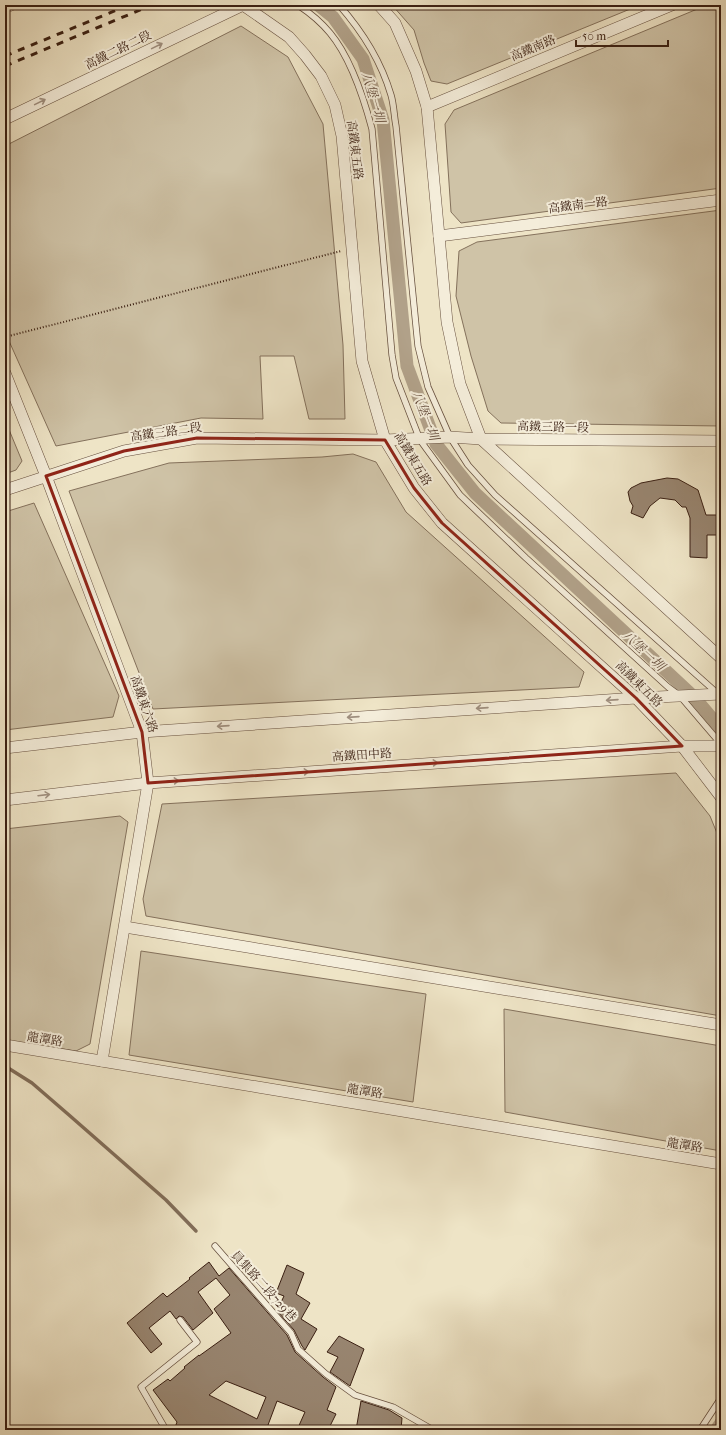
<svg xmlns="http://www.w3.org/2000/svg" width="726" height="1435" font-family="'IM FELL French Canon','Noto Serif TC',serif">
<style>
.green{fill:#cfc3a7;stroke:#84715c}
.lines{fill:none;stroke-linecap:round;stroke-linejoin:round}
.stream{stroke:#816d59;stroke-width:3.5}
.canal{stroke:#b1a189;stroke-width:13}
.building{fill:#988570;stroke:#3a1f12;fill-rule:evenodd}
.lane-casing{stroke:#67503f;stroke-width:7}
.street-casing{stroke:#67503f;stroke-width:12}
.path{stroke:#3a1f12;stroke-width:2;stroke-dasharray:1 2;stroke-linecap:butt}
.lane{stroke:#f4edda;stroke-width:5.5}
.street{stroke:#f4edda;stroke-width:11}
.rail{stroke:#3a1f12;stroke-width:3;stroke-dasharray:7 7;stroke-linecap:butt}
.oneway{stroke:#a09080}
.marked{fill:none;stroke:#8f2418;stroke-width:3;stroke-linejoin:round}
.labels{text-anchor:middle;stroke-width:4;stroke-linejoin:round;paint-order:stroke}
.street-label{font-size:12px;fill:#3a1f12;stroke:#f4edda}
.water-label{font-size:13px;font-style:italic;fill:#644c3c;stroke:#f4edda}
</style>
<rect width="100%" height="100%" fill="#eee4c6"/>
<filter id="stains"><feTurbulence type="fractalNoise" baseFrequency=".005" numOctaves="4"/><feColorMatrix values="0 0 0 0 .2 0 0 0 0 .09 0 0 0 0 .02 0 0 0 .5 -.17"/></filter>
<radialGradient id="worn" r=".72"><stop offset=".6" stop-color="#630" stop-opacity="0"/><stop offset="1" stop-color="#630" stop-opacity=".3"/></radialGradient>
<!-- green -->
<g class="green">
<polygon points="392,5 640,5 447,84 431,81 424,63 414,30"/>
<polygon points="707,5 721,5 721,188 461,223 451,212 445,124 454,110"/>
<polygon points="241,26 288,57 323,124 343,345 345,419 309,419 294,356 260,356 263,419 201,418 56,446 5,332 5,146"/>
<polygon points="721,210 721,426 501,423 488,411 471,356 456,296 459,251 477,242"/>
<polygon points="5,420 22,461 16,470 5,474"/>
<polygon points="353,454 376,462 406,512 584,672 579,687 153,709 69,491 169,463 322,457"/>
<polygon points="34,503 119,696 113,717 5,730 5,512"/>
<polygon points="676,773 710,816 721,843 721,1016 146,916 143,899 162,804"/>
<polygon points="120,816 128,822 90,1044 76,1051 5,1040 5,829"/>
<polygon points="141,951 426,994 413,1102 129,1055"/>
<polygon points="504,1009 721,1046 721,1151 505,1112"/>
</g>
<g class="lines">
<!-- stream -->
<polyline class="stream" points="5,1066 32,1083 69,1115 166,1200 196,1231"/>
<!-- canal -->
<g class="canal">
<polyline points="318,5 333,17 363,59 383,120 407,366 436,444 475,493 694,697 721,729"/>
<polyline points="716,1430 721,1423"/>
</g>
</g>
<!-- building -->
<g class="building">
<polygon points="667,478 678,479 698,490 706,515 721,515 721,535 707,535 707,558 690,557 690,518 686,507 682,507 675,500 660,498 650,506 643,518 631,513 633,506 630,501 628,492 631,488 641,483"/>
<path d="M209 1262 219 1276 229 1268 287 1335 295 1352 323 1377 336 1387 327 1410 336 1414 328 1430H297L305 1412 277 1401 268 1425 278 1430H174L177 1422 153 1390 168 1379 170 1381 185 1368 184 1367 199 1355V1356L231 1333 214 1309 230 1295 216 1278 198 1292 213 1313 193 1330 183 1317 179 1316 176 1319 170 1311 149 1328 162 1344 151 1353 127 1323 163 1293 167 1297 190 1279 189 1278ZM226 1381 266 1397 257 1419 209 1395Z"/>
<polygon points="287,1265 304,1273 296,1294 310,1303 301,1319 317,1329 305,1350 302,1346 294,1330 277,1311 284,1296 276,1293"/>
<polygon points="339,1336 364,1349 350,1386 330,1372 338,1357 327,1352"/>
<polygon points="361,1401 389,1410 402,1418 401,1430 356,1430"/>
</g>
<g class="lines">
<!-- lane casing -->
<g class="lane-casing">
<g id="lane">
<path d="M298 5C310 13 321 22 330 33 350 57 364 99 372 129L392 355 396 378 420 440 460 495 526 558 668 687 680 696 721 744"/>
<path d="M339 5C362 31 381 61 391 95 394 105 394 116 396 126L418 346 428 387 450 437 468 465 495 495 717 693"/>
<polyline points="215,1246 291,1333 298,1349 326,1374 355,1395 393,1407 433,1430"/>
<polyline points="166,1430 141,1387 197,1342 180,1320"/>
<polyline points="700,1430 721,1398"/>
</g>
</g>
<!-- street casing -->
<g class="street-casing">
<g id="street">
<polyline points="243,5 289,37 305,55 321,76 335,105 342,136 362,361 385,440 414,488 442,523 636,698 682,746 721,797"/>
<polyline points="379,5 395,23 416,71 427,107 447,322 460,384 481,439 721,658"/>
<polyline points="5,8 11,5"/>
<polyline points="427,107 672,5"/>
<polyline points="5,119 243,5"/>
<polyline points="439,236 721,200"/>
<polyline points="5,373 46,476 142,732 148,783 102,1061"/>
<polyline points="5,490 124,451 197,438 385,440 450,437 481,439 721,441"/>
<polyline points="5,748 142,732 636,698 721,694"/>
<polyline points="5,800 148,783 682,746 721,746"/>
<polyline points="125,927 721,1025"/>
<polyline points="5,1045 721,1164"/>
</g>
</g>
<!-- path -->
<polyline class="path" points="5,337 341,251"/>
<!-- lane -->
<use href="#lane" class="lane"/>
<!-- street -->
<use href="#street" class="street"/>
<!-- rail -->
<g class="rail">
<polyline points="5,56 129,5"/>
<polyline points="5,66 152,5"/>
</g>
</g>
<!-- one-way arrows -->
<defs><path id="oneway-shaft" d="M-6 0H5M1.5-3L5.5 0L1.5 3" fill="none" stroke-width="1.6" stroke-linecap="round" stroke-linejoin="round"/></defs>
<g class="oneway">
<use href="#oneway-shaft" transform="translate(157 46) rotate(-26)"/>
<use href="#oneway-shaft" transform="translate(40 102) rotate(-26)"/>
<use href="#oneway-shaft" transform="translate(612 700) rotate(176)"/>
<use href="#oneway-shaft" transform="translate(482 708) rotate(176)"/>
<use href="#oneway-shaft" transform="translate(353 717) rotate(176)"/>
<use href="#oneway-shaft" transform="translate(223 726) rotate(176)"/>
<use href="#oneway-shaft" transform="translate(432 763) rotate(-4)"/>
<use href="#oneway-shaft" transform="translate(303 772) rotate(-4)"/>
<use href="#oneway-shaft" transform="translate(173 781) rotate(-4)"/>
<use href="#oneway-shaft" transform="translate(44 795) rotate(-7)"/>
</g>
<!-- marked area -->
<path class="marked" d="M197 438 385 440 414 488 442 523 636 698 682 746 148 783 142 732 46 476 124 451Z"/>
<g class="labels">
<!-- street labels -->
<g class="street-label">
<text transform="translate(533 48) rotate(-23)" y="4">高鐵南路</text>
<text transform="translate(118 50) rotate(-26)" y="4">高鐵二路二段</text>
<text transform="translate(355 150) rotate(83)" y="4">高鐵東五路</text>
<text transform="translate(578 205) rotate(-7)" y="4">高鐵南一路</text>
<text transform="translate(553 427) rotate(1)" y="4">高鐵三路一段</text>
<text transform="translate(166 432) rotate(-8)" y="4">高鐵三路二段</text>
<text transform="translate(413 459) rotate(59)" y="4">高鐵東五路</text>
<text transform="translate(639 684) rotate(44)" y="4">高鐵東五路</text>
<text transform="translate(144 704) rotate(71)" y="4">高鐵東六路</text>
<text transform="translate(362 755) rotate(-4)" y="4">高鐵田中路</text>
<text transform="translate(45 1039) rotate(9)" y="4">龍潭路</text>
<text transform="translate(365 1091) rotate(9)" y="4">龍潭路</text>
<text transform="translate(685 1145) rotate(9)" y="4">龍潭路</text>
<text transform="translate(264 1286) rotate(48)" y="4">員集路二段729巷</text>
</g>
<!-- water labels -->
<g class="water-label">
<text transform="translate(374 97) rotate(74)" y="5">八堡一圳</text>
<text transform="translate(426 415) rotate(69)" y="5">八堡一圳</text>
<text transform="translate(644 650) rotate(43)" y="5">八堡一圳</text>
</g>
</g>
<!-- margin -->
<rect width="726" height="1435" fill="none" stroke="#eee4c6" stroke-width="20"/>
<rect x="6" y="6" width="714" height="1423" fill="none" stroke="#3a1f12" stroke-width="2"/>
<rect x="10" y="10" width="706" height="1415" fill="none" stroke="#3a1f12"/>
<!-- scale -->
<path d="M576 40v6h92v-6" fill="none" stroke="#3a1f12" stroke-width="2"/>
<text x="582" y="40" font-size="12" fill="#3a1f12" stroke="#f4edda" stroke-width="3" paint-order="stroke">50 m</text>
<rect width="100%" height="100%" filter="url(#stains)"/>
<rect width="100%" height="100%" fill="url(#worn)"/>
</svg>
